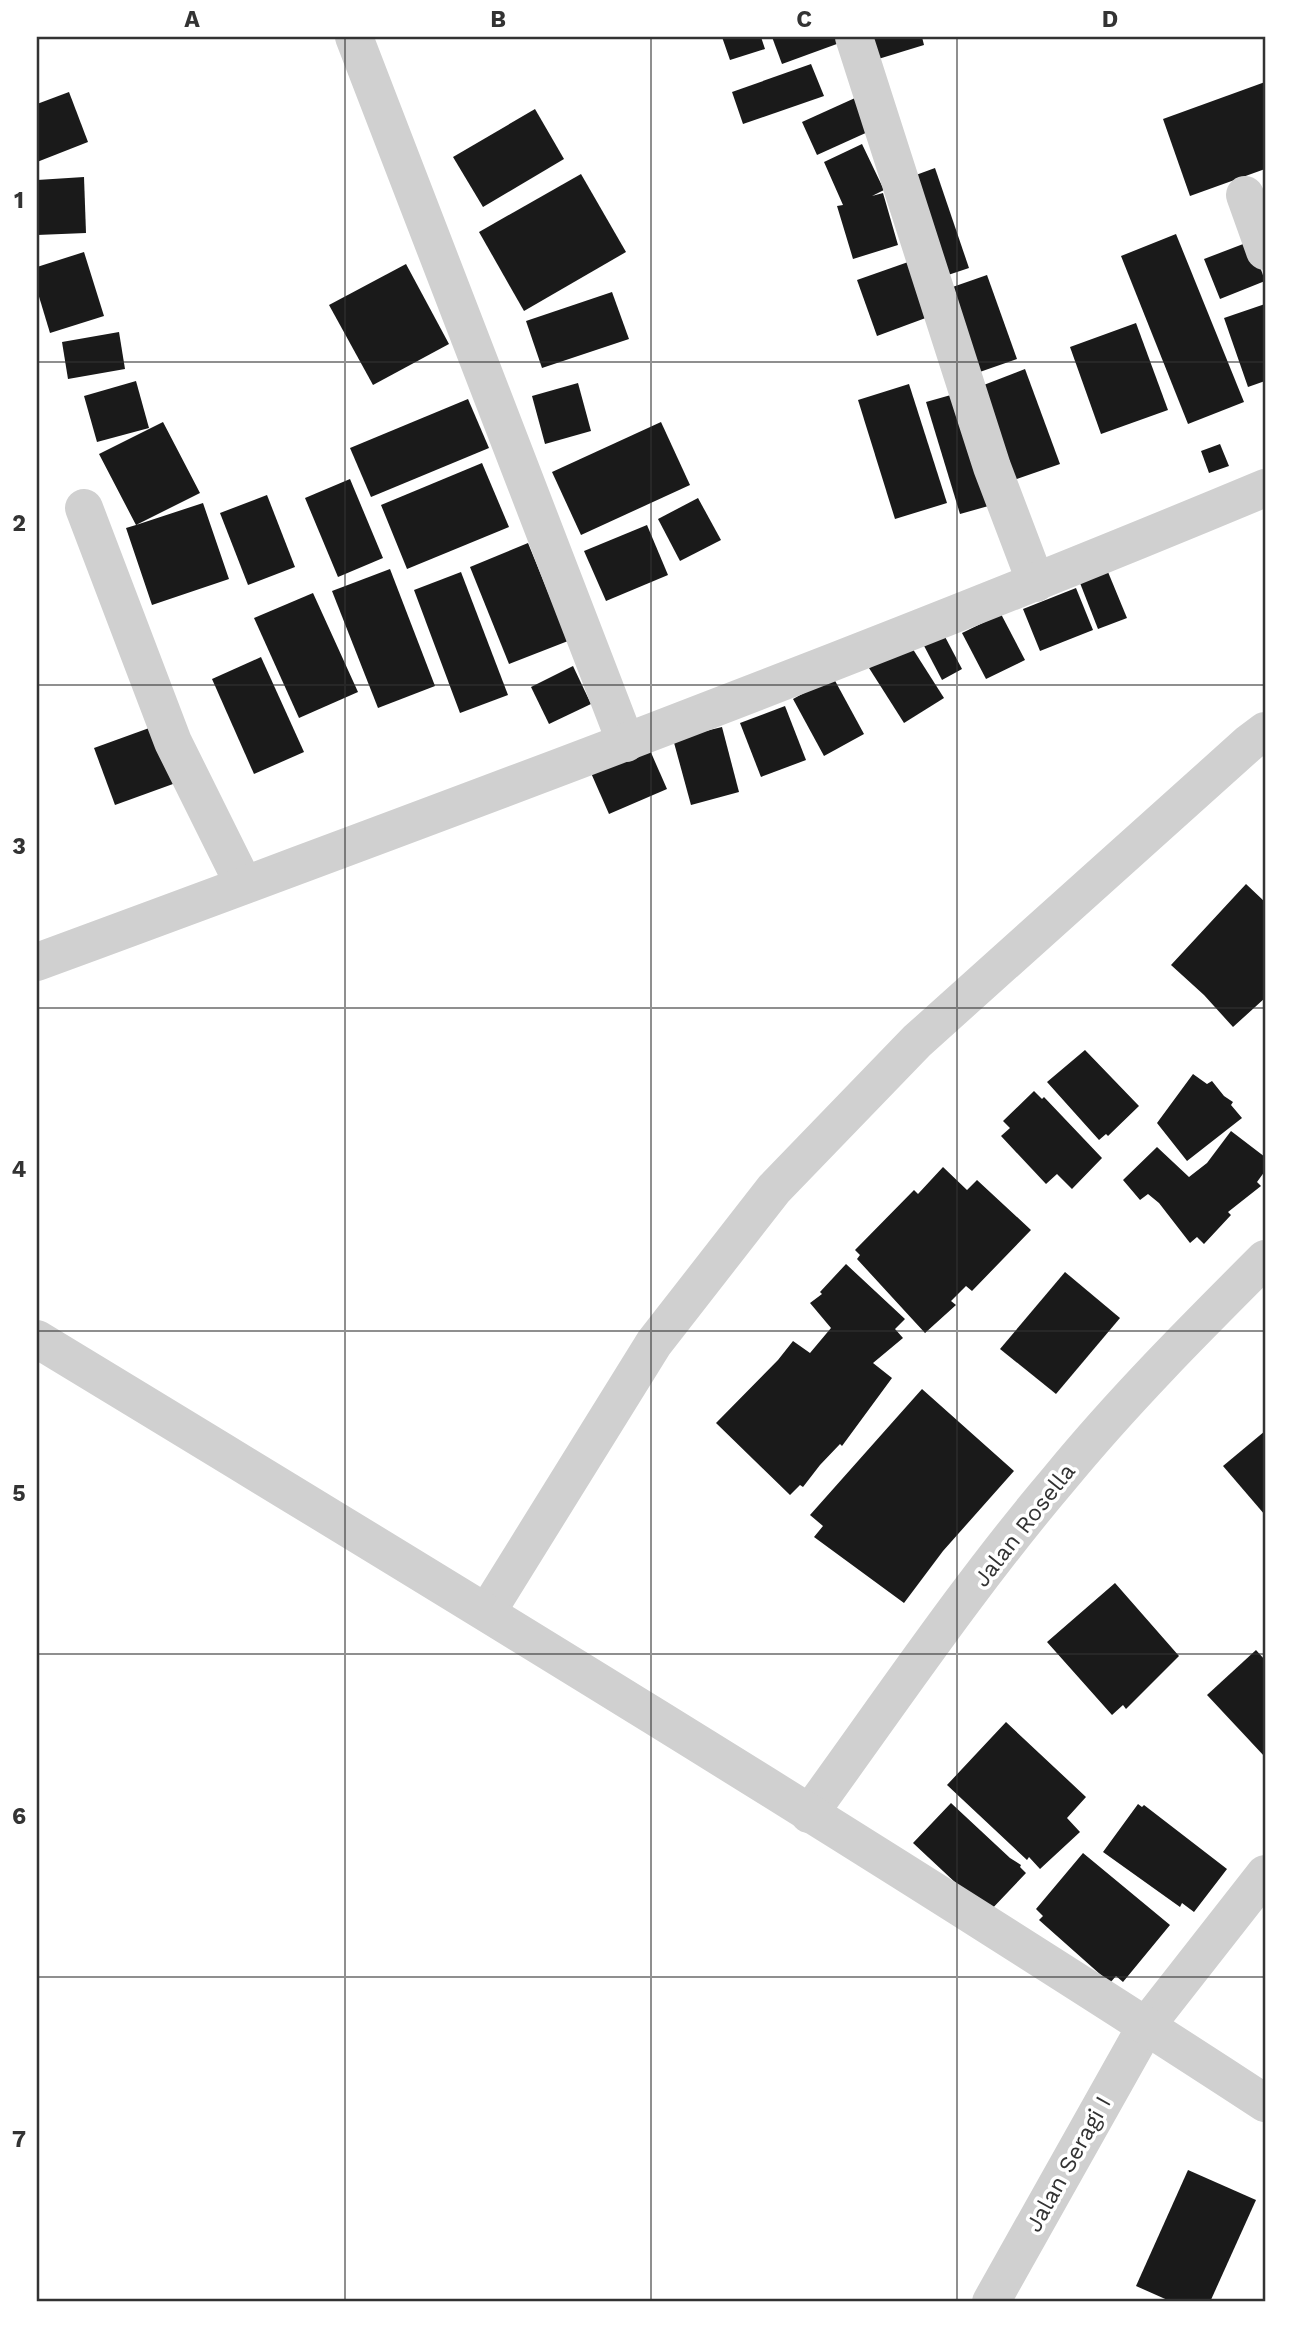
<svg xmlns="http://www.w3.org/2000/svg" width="1302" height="2339" font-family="'Work Sans',sans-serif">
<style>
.building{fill:#1a1a1a}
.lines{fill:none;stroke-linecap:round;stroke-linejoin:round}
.minor{stroke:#d0d0d0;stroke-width:38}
.tertiary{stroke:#d0d0d0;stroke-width:38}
.grid{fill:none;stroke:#333;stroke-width:2;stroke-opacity:0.55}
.labels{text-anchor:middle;stroke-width:7;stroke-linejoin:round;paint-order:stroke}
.street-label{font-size:23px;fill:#333;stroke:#fff}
.neatline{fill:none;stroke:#333;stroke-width:2.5}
.grid-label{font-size:23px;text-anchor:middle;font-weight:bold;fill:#333}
</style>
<rect width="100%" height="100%" fill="#fff"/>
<!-- building -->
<g class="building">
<polygon points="722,37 761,37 765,49 730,60"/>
<polygon points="772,37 843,37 845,41 782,64"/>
<polygon points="868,37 922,37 924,45 875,60"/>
<polygon points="811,64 824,96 743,124 732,92"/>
<polygon points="1265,82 1265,169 1190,196 1163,119"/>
<polygon points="69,92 88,142 37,162 37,104"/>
<polygon points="855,98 870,131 817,155 802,122"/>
<polygon points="535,109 564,159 483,207 453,157"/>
<polygon points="862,144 884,190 872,196 883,193 898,245 853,259 837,206 843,205 824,162"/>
<polygon points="935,168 969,268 939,278 905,179"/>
<polygon points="581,174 626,252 524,311 479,232"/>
<polygon points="84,177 86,233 37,235 37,180"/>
<polygon points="1176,234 1244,402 1188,424 1121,256"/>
<polygon points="1251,241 1265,281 1220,299 1204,259"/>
<polygon points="84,252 104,316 50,333 37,290 37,267"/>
<polygon points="911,261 931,316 877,336 857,280"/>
<polygon points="406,264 449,344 373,385 329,305"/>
<polygon points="987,275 1017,359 974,374 944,290"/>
<polygon points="612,292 629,339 542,368 526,321"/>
<polygon points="1265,304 1265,381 1248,387 1224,318"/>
<polygon points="1136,323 1168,410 1101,434 1070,347"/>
<polygon points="119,332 125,369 68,379 62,342"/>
<polygon points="1025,369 1060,464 1011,481 976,388"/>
<polygon points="136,381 149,428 97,442 84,396"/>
<polygon points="578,383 591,431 545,444 532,396"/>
<polygon points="909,384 947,503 895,519 858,400"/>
<polygon points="958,393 992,505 960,514 926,402"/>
<polygon points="468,399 489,448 371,497 350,448"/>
<polygon points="163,422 200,493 136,525 203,503 229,579 152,605 126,528 136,525 99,454"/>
<polygon points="661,422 690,485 581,535 552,472"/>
<polygon points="1220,444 1229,466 1209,473 1201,451"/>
<polygon points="482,463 509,527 407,569 381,505"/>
<polygon points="350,479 383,558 338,577 305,498"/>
<polygon points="267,495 295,567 248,585 220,513"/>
<polygon points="698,498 721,540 680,561 658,519"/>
<polygon points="647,525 668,575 606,601 584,551"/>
<polygon points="528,543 568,641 509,664 470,567"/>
<polygon points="390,569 435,686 378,708 332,591"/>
<polygon points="461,572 508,695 460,713 414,590"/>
<polygon points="1108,572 1127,618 1098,629 1080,583"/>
<polygon points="1076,588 1093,630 1040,651 1023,609"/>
<polygon points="313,593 358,692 299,718 254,618"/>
<polygon points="1001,614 1025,660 986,679 962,633"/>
<polygon points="942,631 962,669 942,680 922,642"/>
<polygon points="909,643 944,698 904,723 869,668"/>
<polygon points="261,657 304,752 254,774 212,679"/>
<polygon points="573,666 591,704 549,724 531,687"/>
<polygon points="833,677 864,734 824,756 793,699"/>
<polygon points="785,706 806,760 761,777 740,723"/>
<polygon points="163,723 184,780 115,805 94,748"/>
<polygon points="722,727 739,792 691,805 673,739"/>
<polygon points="649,748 667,789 609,814 591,773"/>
<polygon points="1246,884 1265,902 1265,998 1233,1027 1204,995 1171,965"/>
<polygon points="1085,1050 1139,1106 1108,1136 1106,1134 1099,1140 1047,1082"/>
<polygon points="1193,1074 1207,1084 1212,1081 1224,1096 1233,1102 1231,1105 1242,1118 1187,1161 1157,1123"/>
<polygon points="1034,1091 1042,1099 1044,1097 1102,1158 1072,1189 1057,1174 1046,1184 1001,1136 1010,1128 1003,1121"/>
<polygon points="1231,1131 1265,1157 1265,1171 1257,1182 1261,1186 1228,1212 1231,1215 1204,1244 1197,1237 1190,1243 1159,1203 1148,1194 1140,1200 1123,1180 1157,1147 1189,1177 1207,1163"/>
<polygon points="943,1167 967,1190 977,1180 1031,1230 972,1291 966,1286 951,1301 956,1305 925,1333 857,1259 860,1255 855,1250 914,1190 918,1194"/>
<polygon points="846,1264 905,1319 895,1329 903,1338 873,1363 892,1378 842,1446 840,1444 820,1465 803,1487 800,1485 790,1495 716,1423 778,1360 793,1341 810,1353 831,1328 810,1303 822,1294 820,1292"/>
<polygon points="1065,1272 1120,1318 1056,1394 1000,1349"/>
<polygon points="922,1389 1014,1471 943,1551 904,1603 814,1537 823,1526 810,1515"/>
<polygon points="1265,1431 1265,1515 1223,1466"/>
<polygon points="1115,1583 1179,1656 1126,1709 1123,1705 1112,1715 1047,1642"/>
<polygon points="1256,1650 1265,1660 1265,1757 1207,1695"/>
<polygon points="1006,1722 1086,1797 1067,1818 1080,1832 1040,1869 1029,1857 1027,1860 947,1785"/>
<polygon points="951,1803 1010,1858 1021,1865 1020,1867 1026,1873 988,1913 913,1843"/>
<polygon points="1138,1804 1142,1807 1144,1805 1227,1869 1194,1912 1182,1903 1180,1907 1103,1852"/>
<polygon points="1083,1853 1170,1925 1123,1982 1116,1976 1110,1983 1039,1920 1043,1916 1036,1909"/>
<polygon points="1188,2170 1256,2200 1210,2302 1172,2302 1136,2286"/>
</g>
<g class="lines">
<!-- minor -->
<g class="minor">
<polyline points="354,37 626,743"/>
<polyline points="854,37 992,467 1036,583"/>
<polyline points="1245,195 1265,251"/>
<polyline points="84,508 173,742 244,885"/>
<path d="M37 962C449 810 860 657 1265 488"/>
<polyline points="487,1612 654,1343 774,1189 917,1041 1249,743 1265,731"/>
<path d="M809 1814C891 1701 969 1585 1059 1479 1123 1401 1194 1330 1265 1259"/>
<polyline points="991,2302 1146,2026 1265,1874"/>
</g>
<!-- tertiary -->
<path class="tertiary" d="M37 1339C449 1589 861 1840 1265 2103"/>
</g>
<!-- grid -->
<path class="grid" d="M345 37V2302M651 37V2302M957 37V2302M37 362H1265M37 685H1265M37 1008H1265M37 1331H1265M37 1654H1265M37 1977H1265"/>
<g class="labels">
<!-- street labels -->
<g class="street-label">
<text transform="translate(1024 1525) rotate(-52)" y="8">Jalan Rosella</text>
<text transform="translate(1068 2164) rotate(-61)" y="8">Jalan Seragi I</text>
</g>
</g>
<!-- border -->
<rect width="1302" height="2339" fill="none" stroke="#ffffff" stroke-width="77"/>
<rect x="38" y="38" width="1226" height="2262" class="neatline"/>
<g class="grid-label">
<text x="192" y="27">A</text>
<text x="498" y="27">B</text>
<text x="804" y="27">C</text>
<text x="1110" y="27">D</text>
<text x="19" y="208">1</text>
<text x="19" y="531">2</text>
<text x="19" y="854">3</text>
<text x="19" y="1177">4</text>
<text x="19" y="1501">5</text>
<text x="19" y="1824">6</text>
<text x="19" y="2147">7</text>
</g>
</svg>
